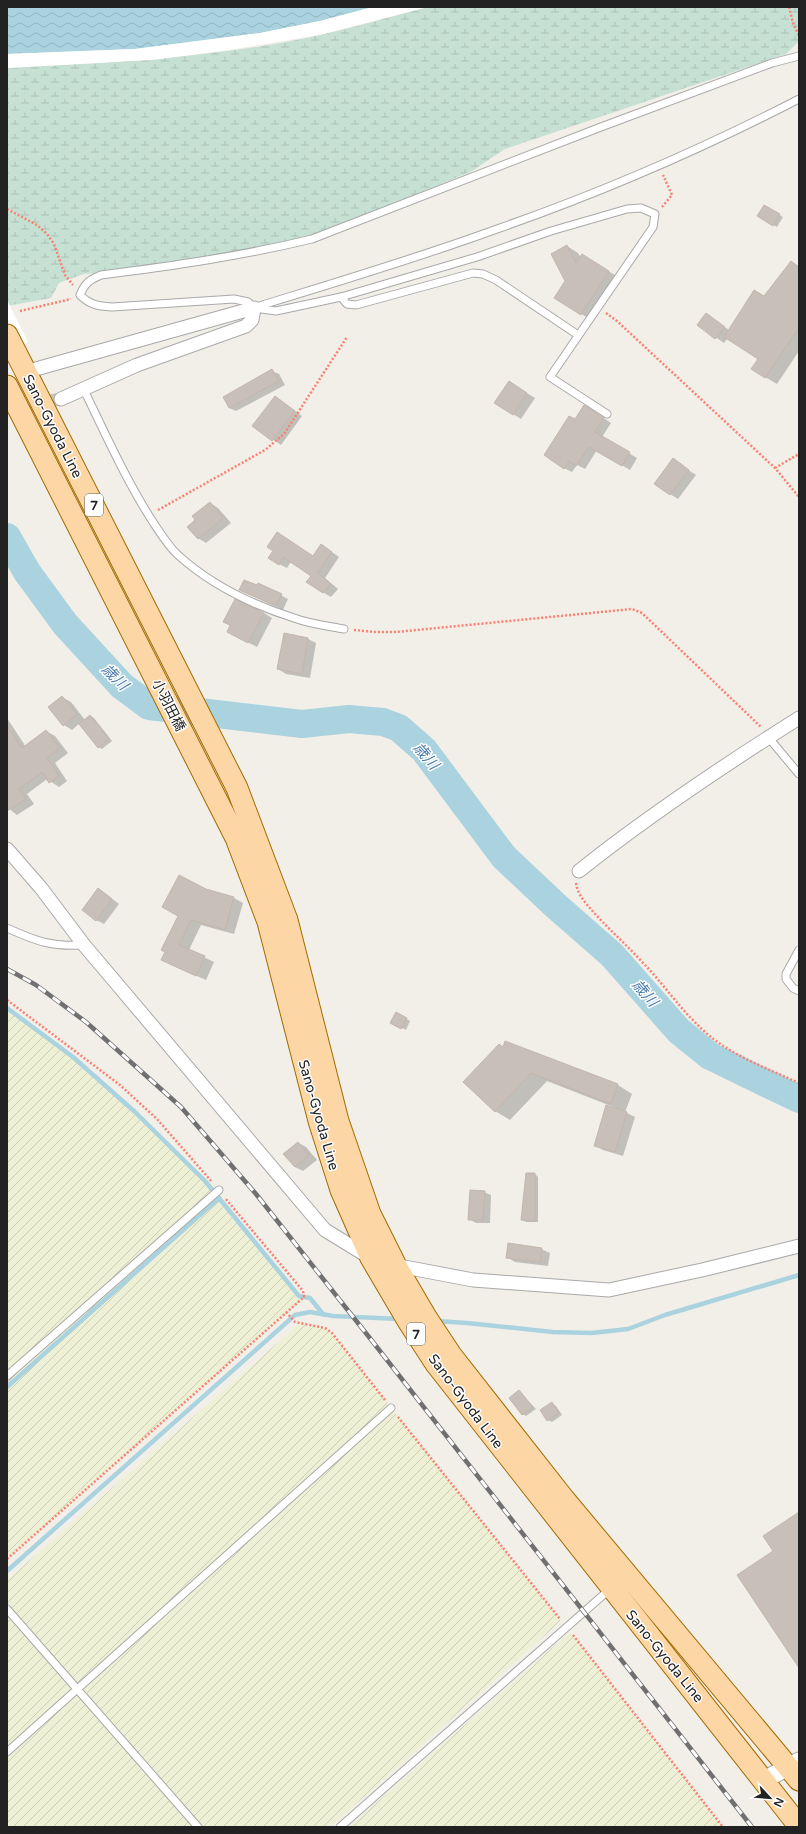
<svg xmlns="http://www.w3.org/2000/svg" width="806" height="1834" font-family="'Varela Round','Noto Sans JP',sans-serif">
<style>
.farmland{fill:url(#farmland-furrows)}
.wetland{fill:url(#wetland-marsh)}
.water{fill:url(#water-waves)}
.pier{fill:#fff}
.shadow{fill:#0003}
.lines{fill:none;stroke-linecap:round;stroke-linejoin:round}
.stream{stroke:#aad3df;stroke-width:4.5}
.river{stroke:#aad3df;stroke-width:28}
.building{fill:#c7bfb8;stroke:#c4b6ab}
.minor-tunnel{stroke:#c8c6c1;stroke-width:13;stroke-dasharray:13 6;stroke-linecap:butt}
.service-casing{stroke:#a9a9a9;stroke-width:9}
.minor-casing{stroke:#a9a9a9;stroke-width:15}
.tertiary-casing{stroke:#a9a9a9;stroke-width:19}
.primary-casing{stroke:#a06b00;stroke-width:23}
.path{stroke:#fa8072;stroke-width:2.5;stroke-dasharray:2 2;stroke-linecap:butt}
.service{stroke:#fff;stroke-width:7}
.minor{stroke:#fff;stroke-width:13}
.tertiary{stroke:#fff;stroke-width:17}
.primary{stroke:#fcd6a4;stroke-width:21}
.rail-casing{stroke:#707070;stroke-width:4.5}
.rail{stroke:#fff;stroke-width:3;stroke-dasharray:9;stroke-linecap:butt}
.labels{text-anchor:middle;stroke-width:3;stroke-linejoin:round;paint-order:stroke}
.shield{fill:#fff;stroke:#646464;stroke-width:1}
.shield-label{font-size:13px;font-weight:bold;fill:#222}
.street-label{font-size:14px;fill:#222;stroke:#fff}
.water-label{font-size:15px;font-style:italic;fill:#4a7aab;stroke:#fff}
</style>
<defs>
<pattern id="farmland-furrows" width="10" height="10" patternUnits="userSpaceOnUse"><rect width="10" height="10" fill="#eef0d5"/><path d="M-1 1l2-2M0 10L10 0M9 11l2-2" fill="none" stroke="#ccceb7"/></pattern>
<pattern id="wetland-marsh" width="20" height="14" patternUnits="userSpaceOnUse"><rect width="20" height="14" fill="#c6e0d4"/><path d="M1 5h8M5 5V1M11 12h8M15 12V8" fill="none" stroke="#aac0b6"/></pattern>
<pattern id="water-waves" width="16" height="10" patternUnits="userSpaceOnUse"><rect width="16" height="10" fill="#aad3df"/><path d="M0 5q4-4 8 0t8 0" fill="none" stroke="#92b5bf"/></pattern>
</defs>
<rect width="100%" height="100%" fill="#f2efe9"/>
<!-- farmland -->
<g class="farmland">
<polygon points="7,1008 73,1057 135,1112 205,1181 299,1296 300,1301 7,1559"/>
<polygon points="299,1324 325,1328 332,1333 561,1621 330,1827 7,1827 7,1580"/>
<polygon points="570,1632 723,1827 349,1827"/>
</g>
<!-- wetland -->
<path class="wetland" d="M428 7H799V41L786 54 505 149 472 171 312 239 131 271 84 274 59 283 51 298 7 306V68C111 62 217 58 320 35 356 27 392 16 428 7Z"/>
<!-- water -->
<polygon class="water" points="7,7 373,7 320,21 260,33 135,49 7,54"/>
<!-- pier -->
<g class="pier">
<polygon points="373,7 428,7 319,35 229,50 152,60 7,68 7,54 135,49 260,33 320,21"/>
<polygon points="7,300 28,342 7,347"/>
</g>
<!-- shadow -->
<g class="shadow">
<polygon points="764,206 783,217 777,227 758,216"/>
<polygon points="567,246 578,253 581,258 593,262 620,278 593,321 555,298 566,281"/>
<polygon points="791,262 799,267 799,351 777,384 765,377 759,359 728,338 724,343 698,325 706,314 729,330 765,297"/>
<polygon points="272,371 279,374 285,385 236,411 229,408"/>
<polygon points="517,387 535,398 521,419 513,414"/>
<polygon points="275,397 302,416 281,445 254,426"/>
<polygon points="592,410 611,423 602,437 637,458 630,470 597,450 585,469 577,465 572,472 564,468 575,420"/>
<polygon points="673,460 696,475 678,499 670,494"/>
<polygon points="210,503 218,508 231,523 206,543 198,538 196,520"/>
<polygon points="274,550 314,557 329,550 339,557 325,578 338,589 331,597 324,593 308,582 313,576 291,562 287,568 279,564"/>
<polygon points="259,584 288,599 283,610 240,590 257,587"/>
<polygon points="264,613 272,618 257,647 236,636"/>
<polygon points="284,634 308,639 316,643 310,678 286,674 278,669"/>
<polygon points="62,697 71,702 85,720 90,716 94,718 112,741 102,749 98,747 80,723 72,730 64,725"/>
<polygon points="7,718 26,747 46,731 55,736 68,753 55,763 67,781 59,787 47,779 27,794 34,804 17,815 7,807"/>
<polygon points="205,890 234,898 243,903 234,934 201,925 189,950 214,962 206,980 172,965 179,916"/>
<polygon points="106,894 119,904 104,924 96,920"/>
<polygon points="396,1013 410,1021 406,1030 391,1022"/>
<polygon points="506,1042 618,1085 632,1094 625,1112 635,1117 623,1156 603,1150 595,1145 616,1108 547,1081 510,1120 495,1111"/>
<polygon points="298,1143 306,1147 317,1160 303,1171 295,1167"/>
<polygon points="535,1174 538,1177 538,1222 526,1222 522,1220"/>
<polygon points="484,1192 491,1195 490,1223 476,1223 469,1219"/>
<polygon points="541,1249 550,1253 548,1266 515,1262 507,1257"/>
<polygon points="519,1392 536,1409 526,1416 523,1414"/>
<polygon points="553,1404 556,1406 562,1415 552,1422 548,1420"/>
</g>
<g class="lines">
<!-- stream -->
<g class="stream">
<polyline points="7,1008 73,1057 135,1112 205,1181 299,1296 310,1298 323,1314"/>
<polyline points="436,1321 467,1323 553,1332 592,1333 628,1329 665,1315 799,1275"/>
<polyline points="7,1387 219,1198"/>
<polyline points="7,1571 295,1315 310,1312 333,1316 400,1319"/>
</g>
<!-- river -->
<polyline class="river" points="7,537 27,572 65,624 122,686 149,706 302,724 349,719 383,722 399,728 424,750 504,857 556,906 612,955 679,1031 710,1056 799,1099"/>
</g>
<!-- building -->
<g class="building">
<polygon points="764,205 780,214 773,226 757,216"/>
<polygon points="567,245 576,263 582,254 609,271 581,315 554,298 565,281 551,254"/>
<polygon points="791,261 799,267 799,328 765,378 751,369 758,359 724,337 754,290 764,296"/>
<polygon points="706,313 725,327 715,339 697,325"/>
<polygon points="272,369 279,381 229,408 223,397"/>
<polygon points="509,381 527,393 513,415 494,403"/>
<polygon points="275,396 295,411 272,441 252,426"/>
<polygon points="584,405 604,418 595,432 630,452 622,466 589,447 576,466 569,461 564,469 544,455 569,416 575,419"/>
<polygon points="673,458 689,470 670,495 654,484"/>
<polygon points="210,502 223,518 198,539 187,527 195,520 192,516"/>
<polygon points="277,532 313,556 321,544 332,552 318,573 331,584 323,593 306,582 311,576 283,557 279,565 268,558 273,551 267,547"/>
<polygon points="244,580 257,585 258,583 282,594 276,606 239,590"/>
<polygon points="235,599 264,613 248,643 227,632 230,625 223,622"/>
<polygon points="284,633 308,638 302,674 277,669"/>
<polygon points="62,696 77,714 63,726 48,707"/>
<polygon points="90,715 109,739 98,748 79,724"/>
<polygon points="7,725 22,748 46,730 60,748 47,758 59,776 49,783 42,772 19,789 26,799 7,811"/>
<polygon points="179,875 206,889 234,897 225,930 191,920 179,945 205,956 196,976 161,960 165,952 161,950 178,916 162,907"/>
<polygon points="98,888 112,899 96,921 82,910"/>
<polygon points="396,1012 407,1018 401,1029 390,1023"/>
<polygon points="505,1041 618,1084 611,1104 531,1073 495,1112 463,1082 499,1044 503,1047"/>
<polygon points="606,1105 627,1112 615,1152 594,1146"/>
<polygon points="298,1142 309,1155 295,1167 283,1154"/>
<polygon points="526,1173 535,1173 535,1221 521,1220"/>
<polygon points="470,1190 485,1191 483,1220 468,1220"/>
<polygon points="508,1243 542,1248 540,1262 506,1258"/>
<polygon points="519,1390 533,1407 522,1415 509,1398"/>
<polygon points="552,1402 559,1413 547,1421 540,1410"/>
<polygon points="799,1512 799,1668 737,1575 773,1551 763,1536"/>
</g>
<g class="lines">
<!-- minor-tunnel -->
<polyline class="minor-tunnel" points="11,408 61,399"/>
<!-- service casing -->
<g class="service-casing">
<g id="service">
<polyline points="341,297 347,304 356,305 473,273 483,274 496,280 578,335"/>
<path d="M256 307C337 282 418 258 497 229 600 193 702 149 799 99"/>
<path d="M84 390C105 433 125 478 151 519 159 531 167 545 178 555 210 584 253 605 294 618 310 624 328 626 344 629"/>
<path d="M607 414 550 377 653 227 655 214 641 208 627 209 551 231 477 257 341 297 276 311 254 308 248 302 234 299 112 307C98 306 90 305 80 295 85 283 89 280 101 275 172 266 242 256 312 239L601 127 772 63 799 56"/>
<polyline points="768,737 799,774"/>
<path d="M7 928C36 941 51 947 84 945"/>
<polyline points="799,950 786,974 786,979 793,988 799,991"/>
<polyline points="7,1376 219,1190"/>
<polyline points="7,1609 198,1827"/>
<polyline points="7,1752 391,1408"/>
<polyline points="340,1827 611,1588"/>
</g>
</g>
<!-- minor casing -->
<g class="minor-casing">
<g id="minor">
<polyline points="25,372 254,308 252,320 246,326 137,365 61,399"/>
<polyline points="7,849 41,888 84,945 325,1230 369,1257"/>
<path d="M579 871C649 815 723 766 799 718"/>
<polyline points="394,1265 473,1280 609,1290 702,1270 799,1246"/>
</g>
</g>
<!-- tertiary casing -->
<g class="tertiary-casing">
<polyline id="tertiary" points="764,1780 799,1761"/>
</g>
<!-- primary casing -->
<g class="primary-casing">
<g id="primary">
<polyline points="7,335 237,788 287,920 338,1121 370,1214 396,1266 426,1317 451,1355 564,1499 799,1780"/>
<polyline points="7,386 236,838 268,922 319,1121 341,1190 371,1258 408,1321 436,1364 799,1826"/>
</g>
</g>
<!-- path -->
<g class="path">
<polyline points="789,7 793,23 799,36"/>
<polyline points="662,207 672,195 663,175"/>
<polyline points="7,209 37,225 47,234 54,244 65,275 73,285"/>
<polyline points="20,311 71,299"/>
<polyline points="606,313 617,321 775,468 799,497"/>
<polyline points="775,468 799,454"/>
<polyline points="158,510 265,450 284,434 347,337"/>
<polyline points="354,630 375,632 396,632 632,609 642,613 761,727"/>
<path d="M576 883C577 892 583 900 589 907 606 927 626 944 644 964 670 991 690 1024 722 1045 746 1061 773 1071 799 1083"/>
<polyline points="7,1000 120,1085 157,1119 212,1182"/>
<polyline points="286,1312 295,1322 325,1328 332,1333 385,1400"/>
<polyline points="398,1417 560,1619"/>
<polyline points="7,1559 304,1297 303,1291 225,1198"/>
<polyline points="573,1635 723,1827"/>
</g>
<!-- service -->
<use href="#service" class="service"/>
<!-- minor -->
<use href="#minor" class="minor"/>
<!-- tertiary -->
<use href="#tertiary" class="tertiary"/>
<!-- primary -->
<use href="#primary" class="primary"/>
<!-- rail casing -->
<g class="rail-casing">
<polyline id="rail" points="7,969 36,985 86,1022 181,1107 256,1194 369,1337 752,1827"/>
</g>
<!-- rail -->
<use href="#rail" class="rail"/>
</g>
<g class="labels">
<!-- shield labels -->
<g class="shield">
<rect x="85" y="494" width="18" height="22" rx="3"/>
<rect x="407" y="1323" width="18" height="22" rx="3"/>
</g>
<g class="shield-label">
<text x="94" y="510">7</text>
<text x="416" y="1339">7</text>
</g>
<!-- street labels -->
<g class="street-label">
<text transform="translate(53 426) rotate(63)" y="5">Sano-Gyoda Line</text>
<text transform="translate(169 705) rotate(63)" y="5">小羽田橋</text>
<text transform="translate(319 1115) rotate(74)" y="5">Sano-Gyoda Line</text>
<text transform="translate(466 1401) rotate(53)" y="5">Sano-Gyoda Line</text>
<text transform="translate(665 1656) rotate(51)" y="5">Sano-Gyoda Line</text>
</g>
<!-- water labels -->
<g class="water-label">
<text transform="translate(115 677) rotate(45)" y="5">歳川</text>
<text transform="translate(426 756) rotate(49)" y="5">歳川</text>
<text transform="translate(645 993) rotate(49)" y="5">歳川</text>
</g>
</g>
<!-- border -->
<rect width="806" height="1834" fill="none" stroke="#222222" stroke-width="16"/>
<!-- north arrow -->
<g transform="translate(770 1798) rotate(116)" stroke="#ffffff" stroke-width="3" paint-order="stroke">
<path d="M0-3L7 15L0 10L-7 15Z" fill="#222222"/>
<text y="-6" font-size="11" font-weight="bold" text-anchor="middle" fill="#222222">N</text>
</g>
</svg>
